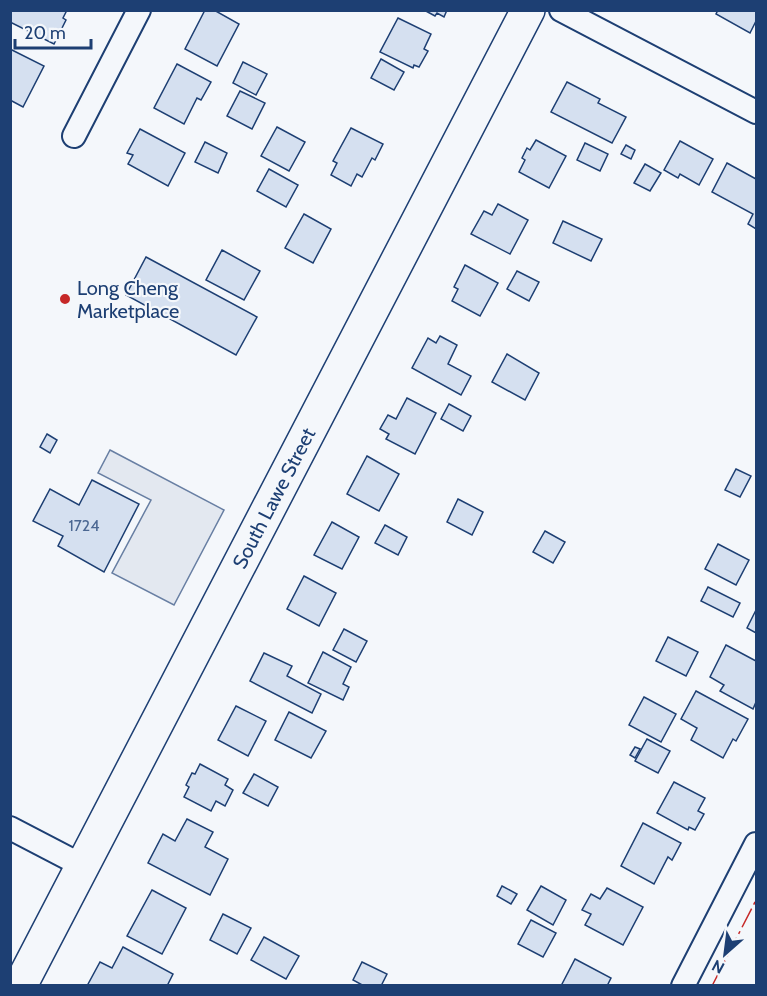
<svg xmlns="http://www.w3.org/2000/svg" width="767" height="996" font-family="Cabin,sans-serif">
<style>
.parking{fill:#e3e8f0;stroke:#687fa3;stroke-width:1.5}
.building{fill:#d5e0f0;stroke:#1d3f73;stroke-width:1.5}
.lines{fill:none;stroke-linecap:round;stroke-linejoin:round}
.minor-casing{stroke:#1d3f73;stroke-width:26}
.secondary-casing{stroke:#1d3f73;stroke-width:36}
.minor{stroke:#f4f7fb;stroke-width:22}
.secondary{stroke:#f4f7fb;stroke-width:33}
.power{stroke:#c62828;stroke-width:1.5;stroke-dasharray:21 4.5 3 4.5;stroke-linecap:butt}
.poi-dot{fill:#c62828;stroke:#f4f7fb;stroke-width:2}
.labels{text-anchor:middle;stroke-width:4.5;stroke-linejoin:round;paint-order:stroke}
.number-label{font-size:16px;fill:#4b6792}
.poi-label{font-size:20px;fill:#1d3f73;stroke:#f4f7fb;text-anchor:start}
.street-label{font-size:20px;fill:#1d3f73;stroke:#f4f7fb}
</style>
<rect width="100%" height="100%" fill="#f4f7fb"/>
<!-- parking -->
<polygon class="parking" points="110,450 224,510 174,605 112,573 151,500 98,473"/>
<!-- building -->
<g class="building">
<polygon points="10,10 67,10 63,18 66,20 54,44 10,22"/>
<polygon points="205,10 214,10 239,24 217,66 185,49"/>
<polygon points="424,10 447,10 444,17 437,13 435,16"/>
<polygon points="718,10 756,10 756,21 750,33 716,14"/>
<polygon points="398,18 431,34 424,49 428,51 419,67 414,65 413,68 380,52"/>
<polygon points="10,49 44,66 23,107 10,100"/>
<polygon points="381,59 404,72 394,90 371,78"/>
<polygon points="243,62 267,74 256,95 233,83"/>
<polygon points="177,64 211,82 201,100 197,98 184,124 154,108"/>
<polygon points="567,82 600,99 598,103 626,117 612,143 551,112"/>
<polygon points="240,91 265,103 252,129 227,116"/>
<polygon points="277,127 305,142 289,171 261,156"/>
<polygon points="351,128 383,144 375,160 372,158 362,177 357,174 351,186 331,175 337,163 333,161"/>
<polygon points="140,129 185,153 168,186 128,164 133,155 127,153"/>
<polygon points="536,140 566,156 549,188 519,172 525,160 522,158 527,148 530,150"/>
<polygon points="680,141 713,159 699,185 680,174 678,178 664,170"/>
<polygon points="205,142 227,153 218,173 195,162"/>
<polygon points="585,143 608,154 600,171 577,160"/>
<polygon points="626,145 635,150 631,159 621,154"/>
<polygon points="727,163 756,179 756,229 748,224 753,214 712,192"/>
<polygon points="645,164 661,173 650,191 634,183"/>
<polygon points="269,169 298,185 286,207 257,191"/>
<polygon points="498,204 528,220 510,254 471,234 484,211 492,215"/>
<polygon points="304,214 331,229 313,263 285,248"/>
<polygon points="563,221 602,239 591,261 553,243"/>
<polygon points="222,250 260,271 244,300 206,280"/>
<polygon points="146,257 257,317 236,355 126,295"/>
<polygon points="465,265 498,283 480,316 452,301 458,289 454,287"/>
<polygon points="517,271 539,282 529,301 507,289"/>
<polygon points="440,336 457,345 448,364 471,376 461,395 412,368 428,338 436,343"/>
<polygon points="507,354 539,373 525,400 492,382"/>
<polygon points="407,398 436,413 415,454 386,439 389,434 380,429 388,415 396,419"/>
<polygon points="449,404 471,416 463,431 441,419"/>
<polygon points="47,434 57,440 50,453 40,447"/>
<polygon points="367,456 399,474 379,511 347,494"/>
<polygon points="736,469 751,476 740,497 725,490"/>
<polygon points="92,480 139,504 104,572 58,546 63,536 33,521 50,489 79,505"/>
<polygon points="458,499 483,512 472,535 447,522"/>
<polygon points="332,522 359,537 342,569 314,555"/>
<polygon points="385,525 407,537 398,555 375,543"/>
<polygon points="545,531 565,542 553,563 533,552"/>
<polygon points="718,544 749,560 736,585 705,569"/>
<polygon points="304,576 336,593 319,626 287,609"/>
<polygon points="708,587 740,603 733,617 701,601"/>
<polygon points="756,610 756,633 747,628"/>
<polygon points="344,629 367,641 356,662 333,650"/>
<polygon points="668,637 698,652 686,676 656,661"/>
<polygon points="726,645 756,661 756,702 753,709 720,691 724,685 710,677"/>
<polygon points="323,652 351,667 343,684 349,687 343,700 308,683"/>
<polygon points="264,653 292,666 287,676 321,694 312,713 250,681"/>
<polygon points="696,691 748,719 736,741 733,739 723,758 691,740 697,728 681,719"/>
<polygon points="644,697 676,714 661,742 629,725"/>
<polygon points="236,706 266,721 248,756 218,740"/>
<polygon points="289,712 326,731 311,758 275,740"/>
<polygon points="647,739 670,751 658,773 635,761"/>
<polygon points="635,747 640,749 635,758 630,755"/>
<polygon points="200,764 228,779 225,785 233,790 225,806 216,801 211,811 184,797 189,787 186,785 192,773 195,774"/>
<polygon points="254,774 278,787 268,806 243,793"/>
<polygon points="674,782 705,798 698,811 704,814 695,830 689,827 688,830 657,813"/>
<polygon points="187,819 213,832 205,847 228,859 210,895 148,863 163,834 175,841"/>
<polygon points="643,823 681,843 672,860 668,857 654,884 621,866"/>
<polygon points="502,886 517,894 511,904 497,896"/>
<polygon points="541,886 566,900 553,925 527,910"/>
<polygon points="607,888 643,907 623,945 585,925 591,914 582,910 591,894 600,899"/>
<polygon points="152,890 186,908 162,954 127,936"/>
<polygon points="223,914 251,928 237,954 210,940"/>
<polygon points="531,920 556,933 543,957 518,944"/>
<polygon points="264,937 299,956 286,979 251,960"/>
<polygon points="123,947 173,974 167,986 87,986 100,962 112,968"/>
<polygon points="575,959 611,978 607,986 561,986"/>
<polygon points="362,962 387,974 381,986 364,986 353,980"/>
</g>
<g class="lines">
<!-- minor casing -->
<g class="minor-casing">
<g id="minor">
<polyline points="561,10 756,112"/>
<polyline points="74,136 139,10"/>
<polyline points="10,828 83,866"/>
<polyline points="683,986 756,844"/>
</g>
</g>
<!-- secondary casing -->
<g class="secondary-casing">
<g id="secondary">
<path id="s1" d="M20 986 528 10"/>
</g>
</g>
<!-- minor -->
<use href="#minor" class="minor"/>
<!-- secondary -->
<use href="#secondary" class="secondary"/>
<!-- power -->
<polyline class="power" points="712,986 756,900"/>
</g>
<!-- markers -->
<circle class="poi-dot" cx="65" cy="299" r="6"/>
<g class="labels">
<!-- number labels -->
<g class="number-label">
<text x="84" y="531">1724</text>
</g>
<!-- poi labels -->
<g class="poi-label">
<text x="77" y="295">Long Cheng<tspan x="77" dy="23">Marketplace</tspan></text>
</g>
<!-- street labels -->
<g class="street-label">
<text dy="7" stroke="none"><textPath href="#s1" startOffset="550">South Lawe Street</textPath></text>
</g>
</g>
<!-- border -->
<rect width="767" height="996" fill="none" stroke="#1d3f73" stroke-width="24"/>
<!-- north arrow -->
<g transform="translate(725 954) rotate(208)" stroke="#f4f7fb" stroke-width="4.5" paint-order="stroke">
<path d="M0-4.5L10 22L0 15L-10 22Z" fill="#1d3f73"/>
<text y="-9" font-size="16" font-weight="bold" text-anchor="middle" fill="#1d3f73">N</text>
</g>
<!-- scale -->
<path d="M15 39v9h76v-9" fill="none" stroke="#1d3f73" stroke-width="3"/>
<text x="24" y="39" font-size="18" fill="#1d3f73" stroke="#f4f7fb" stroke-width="4.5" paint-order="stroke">20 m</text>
</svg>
